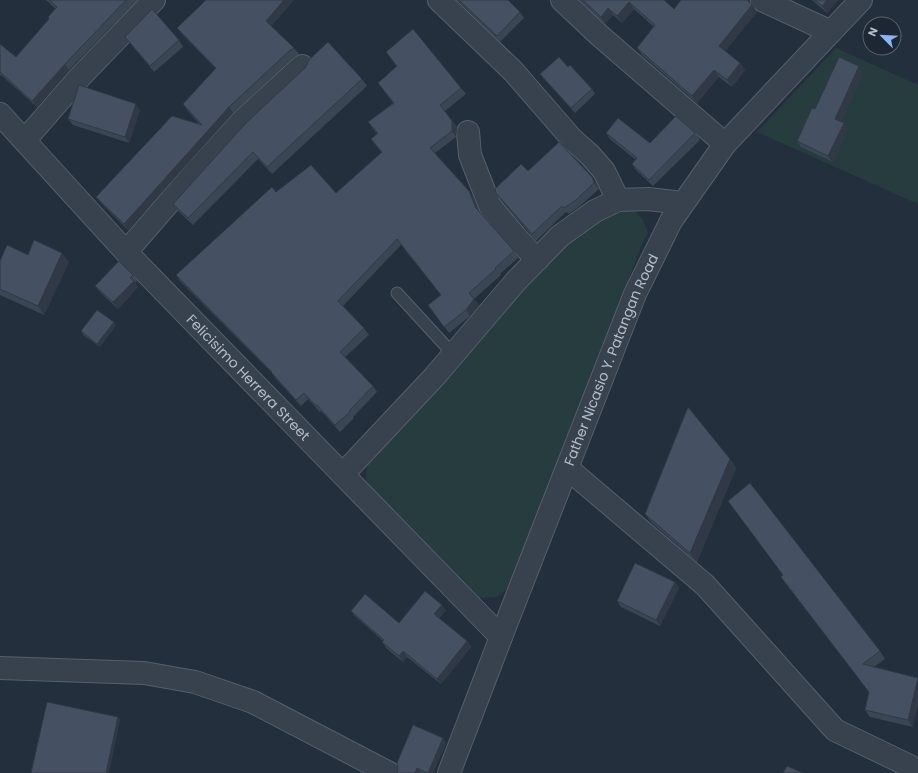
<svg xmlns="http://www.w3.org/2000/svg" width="918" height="773" font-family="Poppins,sans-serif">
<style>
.green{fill:#263c3f}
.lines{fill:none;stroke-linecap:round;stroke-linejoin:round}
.service-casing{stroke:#565f6c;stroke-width:13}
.minor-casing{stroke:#565f6c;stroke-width:24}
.service{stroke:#38414e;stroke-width:11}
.minor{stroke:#38414e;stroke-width:22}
.wall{fill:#3b4654}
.shaded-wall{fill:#303945}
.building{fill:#455162;stroke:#303945}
.labels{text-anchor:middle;stroke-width:3;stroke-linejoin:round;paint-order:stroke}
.street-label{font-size:14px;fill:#b4bcc9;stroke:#1d2633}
</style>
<rect width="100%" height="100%" fill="#242f3e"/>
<!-- green -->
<g class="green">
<polygon points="836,48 918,85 918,204 757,132"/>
<path d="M634 210 643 220 648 233 642 244 514 583 497 597 477 598 376 498C368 485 363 480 368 464L541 265 580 231 615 211Z"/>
</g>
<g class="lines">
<!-- service casing -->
<g class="service-casing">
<polyline id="service" points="397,293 453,354"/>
</g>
<!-- minor casing -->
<g class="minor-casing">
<g id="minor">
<polyline points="439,0 513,71 572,139 590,155 604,171 618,200"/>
<polyline points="562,0 599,35 725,144"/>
<polyline points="762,0 831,32"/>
<path id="s1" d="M0 114 126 252 501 637"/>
<polyline points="468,132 470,155 490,206 515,236 537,260"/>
<polyline points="25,140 78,79 154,0"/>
<polyline points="126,252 191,177 242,121 302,66"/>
<polyline points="567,468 705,585 835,730 918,770"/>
<polyline points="343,474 435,376 516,281 560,236 595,211 618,200 648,199 683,203"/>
<polyline points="0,668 144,673 195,682 253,702 389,773"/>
<path id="s2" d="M449 773 501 637 635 294 671 221 725 144 861 0"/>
</g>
</g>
<!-- service -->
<use href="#service" class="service"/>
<!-- minor -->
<use href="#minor" class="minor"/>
</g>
<!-- wall -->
<g class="wall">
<polygon points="46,0 137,0 69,70 37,107 1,75 0,76 0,44 16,57 49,19 48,17 56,9"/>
<polygon points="206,0 294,0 271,26 294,48 299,54 294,57 233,113 128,230 101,203 96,197 200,125 187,110 183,104 216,69 182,34 177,28"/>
<polygon points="457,0 508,0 520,12 524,18 500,42"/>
<polygon points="580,0 664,0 674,9 750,2 757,12 725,51 740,63 745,70 732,87 719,77 697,103 642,55 637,48 654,27 634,9 622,23 613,15 605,24"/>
<polygon points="812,0 838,0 827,13"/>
<polygon points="125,37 179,40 183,47 154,72 130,43"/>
<polygon points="386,52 461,88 466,94 445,111 457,127 456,137 435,153 469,191 473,197 479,212 514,251 518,258 500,274 501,275 474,299 479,305 470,316 449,333 428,305 441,295 401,245 343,306 364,328 369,335 345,357 373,386 377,392 353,417 354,418 340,432 321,411 320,412 308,399 301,406 276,379 272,373 180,281 176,275 276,192 336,193 382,153 371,139 377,134 368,122 393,103 378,83 397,67"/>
<polygon points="568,67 592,89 595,94 575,113 544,79 540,74"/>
<polygon points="863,73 841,121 848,129 833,162 801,147 797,141 815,109"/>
<polygon points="362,79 367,86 272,174 258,159 193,225 178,211 173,204"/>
<polygon points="140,110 129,143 73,125 68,119"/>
<polygon points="606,133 650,143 695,133 700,140 653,186 636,170 632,164 636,160 610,139"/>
<polygon points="528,171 592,177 596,183 599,189 580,206 569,214 566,212 536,241 501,200 496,193"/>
<polygon points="28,255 69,262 44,315 0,295 0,261"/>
<polygon points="133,275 137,281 135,283 138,287 118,309 100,292 95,286"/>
<polygon points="116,325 100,347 83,335 81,331"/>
<polygon points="730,459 736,468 697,562 652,523 645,514"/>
<polygon points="728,501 880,651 885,659 874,667 913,727 870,717 865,710 869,692 786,584 781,577 783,575"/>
<polygon points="675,582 679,588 660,626 621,607 617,601"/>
<polygon points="446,610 439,618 467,641 471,647 441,684 407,657 403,662 386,648 382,642 383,641 355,616 351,611 399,623"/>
<polygon points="446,743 433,773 397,773"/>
</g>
<!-- shaded-wall -->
<g class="shaded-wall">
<polygon points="284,0 294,0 270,27 266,21"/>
<polygon points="747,0 750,0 750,2 751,6 752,5 757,12 724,53 719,46"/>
<polygon points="827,0 838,0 827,13 822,6"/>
<polygon points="629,2 634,9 622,23 617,16"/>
<polygon points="608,8 613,15 605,24 601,17"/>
<polygon points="740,63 745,70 732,87 727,80"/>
<polygon points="65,64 69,70 37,107 32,101"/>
<polygon points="859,66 863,73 839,125 835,119"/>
<polygon points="714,70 719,77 697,103 692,96"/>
<polygon points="136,104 140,110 129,143 125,137"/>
<polygon points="229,107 233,113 128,230 124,224"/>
<polygon points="452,121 457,127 456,137 452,131"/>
<polygon points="844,123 848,129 833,162 828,156"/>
<polygon points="592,177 596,183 599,189 594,183"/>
<polygon points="469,191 473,197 480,214 476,208"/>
<polygon points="62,253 69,262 44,315 38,306"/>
<polygon points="134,281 138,287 118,309 113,302"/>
<polygon points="474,299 479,305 470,316 466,310"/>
<polygon points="114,322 116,325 100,347 97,344"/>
<polygon points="730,459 736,468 697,562 690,553"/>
<polygon points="675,582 679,588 660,626 656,620"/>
<polygon points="442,605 446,610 438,620 434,614"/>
<polygon points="467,641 471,647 441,684 437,679"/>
<polygon points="403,651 407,657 403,662 399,656"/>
<polygon points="918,678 918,706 913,727 908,720"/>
<polygon points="118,717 120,720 109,773 106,773"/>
<polygon points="443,738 446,743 433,773 428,773"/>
<polygon points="417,768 421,773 415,773"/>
</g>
<!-- building -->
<g class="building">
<polygon points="49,0 126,0 65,64 32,101 0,72 0,44 16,57 49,19 48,17 57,7"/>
<polygon points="206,0 284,0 266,21 294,48 289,51 229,107 124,224 96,197 172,116 202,125 183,104 216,68 177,28"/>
<polygon points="459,0 508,0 520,12 497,36"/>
<polygon points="583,0 664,0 674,9 681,0 747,0 752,5 719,46 740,63 727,80 714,70 692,96 637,48 655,25 629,2 617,16 608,8 601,17"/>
<polygon points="815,0 827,0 822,6"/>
<polygon points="152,9 179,40 150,66 125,37"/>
<polygon points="413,29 461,88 440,105 452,121 452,131 430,148 469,191 476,208 514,251 495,268 496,269 469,293 474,299 466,310 444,327 428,305 441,295 397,239 338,301 364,328 340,352 373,386 349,411 350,412 335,425 317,405 316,406 304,393 296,400 271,372 272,372 176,275 272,187 276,192 311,165 336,193 382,152 371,139 378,133 368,122 394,103 378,83 397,66 386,52"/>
<polygon points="328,42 362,79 267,167 253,152 188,218 173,204 246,123 305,68 309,60"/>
<polygon points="559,57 568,67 570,65 592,89 571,108 540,74"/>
<polygon points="839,57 859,66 835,119 844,123 828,156 797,141 812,108 815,109"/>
<polygon points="79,85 136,104 125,137 68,119"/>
<polygon points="676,116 695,133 649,180 632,164 637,158 606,133 618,118 650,143"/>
<polygon points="559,142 592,177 594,183 576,200 564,208 562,206 532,234 496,193 495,189 521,164 528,171"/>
<polygon points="34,240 62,253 38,306 0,289 0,261 7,245 28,255"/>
<polygon points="119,261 133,275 130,278 134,281 113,302 95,286"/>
<polygon points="97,310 114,322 97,344 81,331"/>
<polygon points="688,407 730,459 690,553 645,514"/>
<polygon points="750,483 880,651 863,664 918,678 908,720 865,710 869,692 781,577 783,575 728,501"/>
<polygon points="635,563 675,582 656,620 617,601"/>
<polygon points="425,591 442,605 434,614 467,641 437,679 403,651 399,656 382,642 384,640 351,611 365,594 399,623"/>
<polygon points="47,702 118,717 106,773 31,773"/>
<polygon points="413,725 443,738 428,773 417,768 415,773 397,773 398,768 397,763"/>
<polygon points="787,766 803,773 783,773"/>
</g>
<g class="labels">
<!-- street labels -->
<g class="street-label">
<text dy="5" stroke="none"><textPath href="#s2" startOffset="444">Father Nicasio Y. Patangan Road</textPath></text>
<text dy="5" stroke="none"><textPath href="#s1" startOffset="362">Felicisimo Herrera Street</textPath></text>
</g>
</g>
<!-- north arrow -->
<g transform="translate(882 36) rotate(294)"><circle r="19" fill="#1d2633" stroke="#59626f"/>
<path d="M0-3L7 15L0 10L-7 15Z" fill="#8ab4f8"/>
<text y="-6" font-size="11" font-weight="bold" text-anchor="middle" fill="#b4bcc9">N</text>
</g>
</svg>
